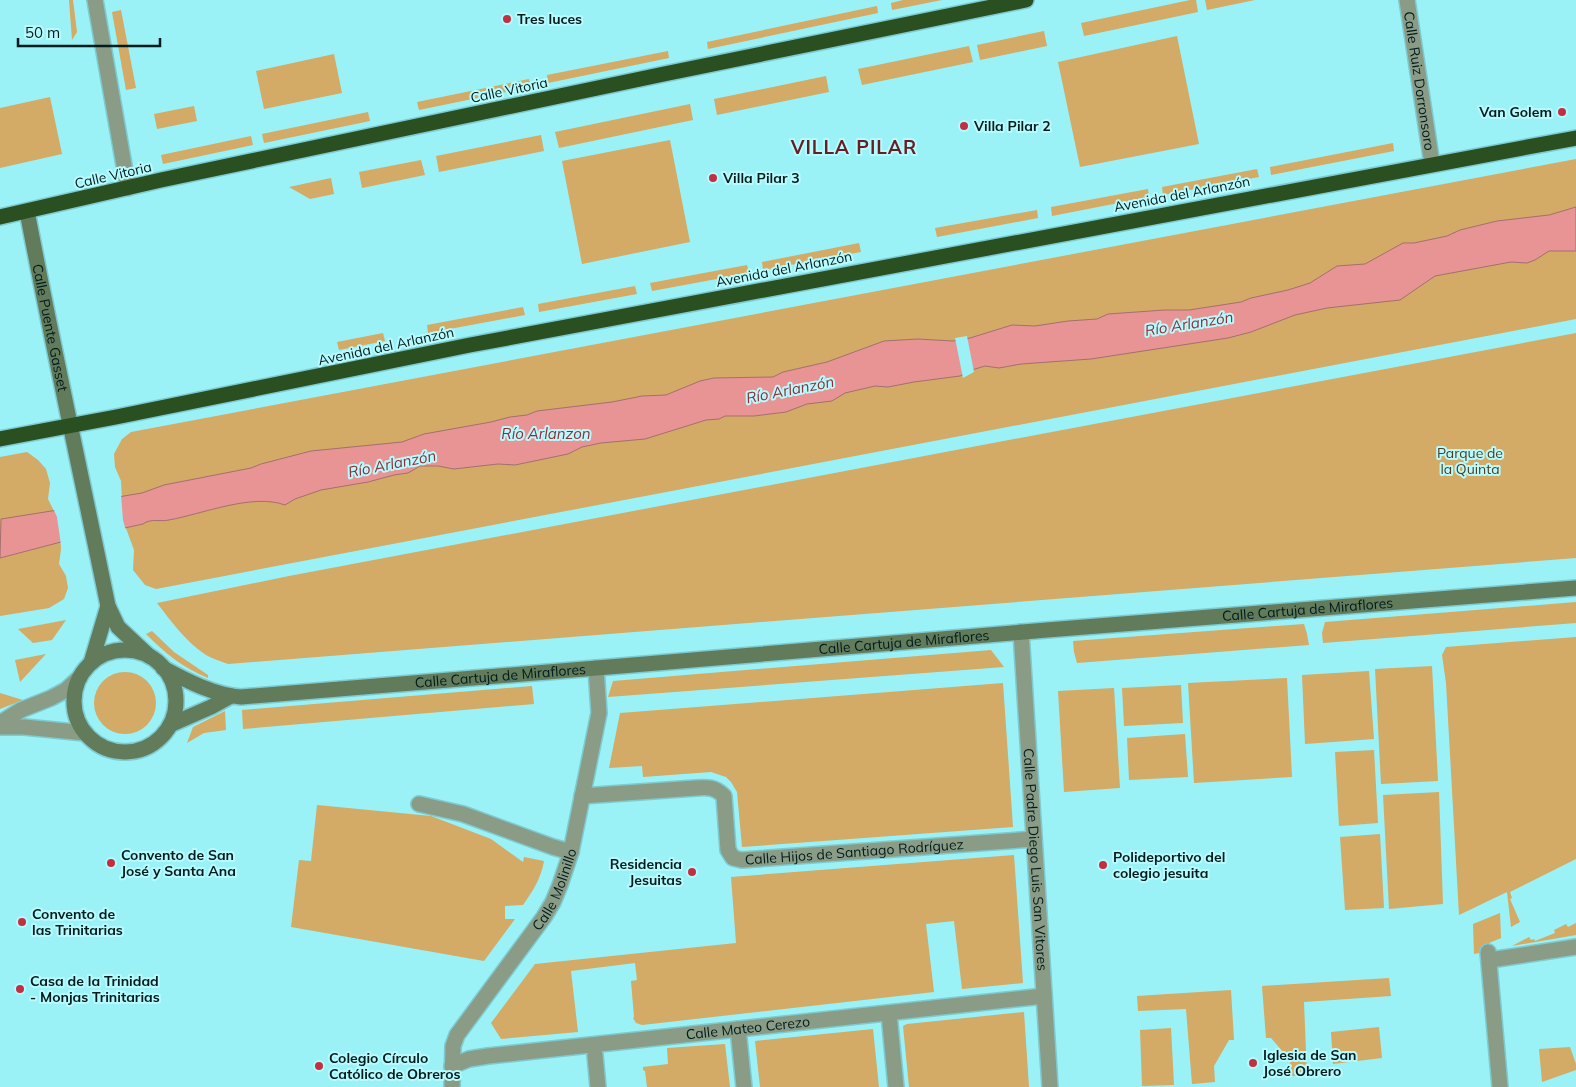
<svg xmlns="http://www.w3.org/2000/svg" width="1576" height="1087" font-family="Mulish,sans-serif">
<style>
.green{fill:#d3aa66}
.water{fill:#e89494;stroke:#a27070}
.pier{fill:#9af1f6}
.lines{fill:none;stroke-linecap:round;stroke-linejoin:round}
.street-casing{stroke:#7ecacf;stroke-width:18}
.secondary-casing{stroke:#7ecacf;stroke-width:18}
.highway-casing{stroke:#7ecacf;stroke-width:18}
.street{stroke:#8a9c86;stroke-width:15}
.secondary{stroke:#617b5b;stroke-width:15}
.highway{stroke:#2a4f21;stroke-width:15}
.poi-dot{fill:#c03041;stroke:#b8fbff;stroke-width:2}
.labels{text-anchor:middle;stroke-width:4;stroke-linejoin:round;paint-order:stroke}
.poi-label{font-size:14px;font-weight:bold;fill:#001b1c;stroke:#b8fbff;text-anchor:start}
.street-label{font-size:14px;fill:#001b1c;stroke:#b8fbff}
.park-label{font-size:14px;fill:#4e3c1d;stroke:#b8fbff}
.water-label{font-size:15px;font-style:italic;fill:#8f2d35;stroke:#b8fbff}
.district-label{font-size:19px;font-weight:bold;letter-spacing:1px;fill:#641f24;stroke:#b8fbff}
</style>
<rect width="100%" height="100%" fill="#9af1f6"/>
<!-- green -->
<g class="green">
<polygon points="69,0 73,0 77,32 72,40"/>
<polygon points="903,0 942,0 892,10 891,3"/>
<polygon points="1190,0 1196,0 1198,12 1084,36 1081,23"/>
<polygon points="1205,0 1255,0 1207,10"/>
<polygon points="877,6 878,13 708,49 707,42"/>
<polygon points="121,10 136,88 126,90 112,12"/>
<polygon points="1044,31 1047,46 980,60 977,45"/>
<polygon points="1177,36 1199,144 1080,167 1058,62"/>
<polygon points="969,46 973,62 862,85 858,69"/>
<polygon points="668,51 669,58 548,83 547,75"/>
<polygon points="334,54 342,93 264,109 256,71"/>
<polygon points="826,76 829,92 717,115 714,99"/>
<polygon points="529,79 531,87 419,110 417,102"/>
<polygon points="50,97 62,154 0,168 0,108"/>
<polygon points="690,104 693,120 559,148 555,132"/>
<polygon points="194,106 197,121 157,129 154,114"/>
<polygon points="368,112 370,121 264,143 262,134"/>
<polygon points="541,135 544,151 439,172 436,156"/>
<polygon points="251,136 253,145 163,164 161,155"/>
<polygon points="670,140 690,242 582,264 562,161"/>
<polygon points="1393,143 1394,151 1271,175 1270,167"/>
<polygon points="1576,159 1576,319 156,589 145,585 133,570 134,550 123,520 121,481 115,467 114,454 122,439 131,432"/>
<polygon points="421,160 425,175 362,188 359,172"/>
<polygon points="1257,169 1259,177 1163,195 1162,187"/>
<polygon points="331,178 334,194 310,199 289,187"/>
<polygon points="1148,189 1149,197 1052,216 1051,207"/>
<polygon points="1037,210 1038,218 937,237 935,228"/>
<polygon points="859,243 861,252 763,270 762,262"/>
<polygon points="747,265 749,273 652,291 650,283"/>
<polygon points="635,286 637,294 539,312 538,304"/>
<polygon points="523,307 525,315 428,333 427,325"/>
<polygon points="383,333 385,341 339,350 337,342"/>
<path d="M1576 333V558L228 664C221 661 213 659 206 655 186 642 171 621 157 603L289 576Z"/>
<polygon points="27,452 38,460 46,469 50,483 48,499 57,517 60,534 61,549 59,564 66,576 68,588 64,599 49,608 0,616 0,457"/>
<polygon points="1576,602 1576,623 1323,643 1322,633 1325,622"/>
<polygon points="66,620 52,640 33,643 18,629"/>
<polygon points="1304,624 1307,634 1309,645 1077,663 1074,652 1073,641"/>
<path d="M152 631 174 652 208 675V678C183 668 165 653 146 634Z"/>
<polygon points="1576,637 1576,859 1510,892 1512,898 1510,899 1520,922 1511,927 1507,892 1459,915 1446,683 1442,655 1446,647"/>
<polygon points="991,650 1004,667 608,697 613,681"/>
<polygon points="46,654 20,682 15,660"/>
<polygon points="1432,666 1438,781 1381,784 1375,669"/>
<polygon points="1369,671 1374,739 1305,744 1302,675"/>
<circle cx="125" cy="703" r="31"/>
<polygon points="1287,678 1292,777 1194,783 1188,683"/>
<polygon points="1003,683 1013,827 742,847 737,792 731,782 726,777 711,772 643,777 642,766 609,768 620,713"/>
<polygon points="1181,685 1183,723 1124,726 1122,688"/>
<polygon points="532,686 534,704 243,729 242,710"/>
<polygon points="1114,688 1120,788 1064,792 1058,691"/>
<polygon points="0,693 23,700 0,709"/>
<polygon points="225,711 226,730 204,733 187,743 193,727"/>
<polygon points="1185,734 1188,777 1129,780 1127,738"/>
<polygon points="1374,750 1378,823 1339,826 1335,752"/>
<polygon points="1439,792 1443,904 1389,909 1383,795"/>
<path d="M317 805 431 816 491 839 523 862 524 857 544 861C541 878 533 891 523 905L505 906V919H515L484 961 291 927 299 860 311 861Z"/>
<polygon points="1380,834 1384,908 1345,910 1340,837"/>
<polygon points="1014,855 1023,983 962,989 954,921 926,924 934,992 642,1025 636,1023 633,1018 634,1017 631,981 637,980 635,963 571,971 578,1032 501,1039 491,1023 535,964 736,943 731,877"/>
<polygon points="1500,913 1501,938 1489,943 1479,953 1474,954 1473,924"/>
<polygon points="1576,923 1576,935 1512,946 1529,937 1531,940 1534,939 1535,941 1555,933 1554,930 1566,924 1568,927"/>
<polygon points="1389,978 1391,996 1304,1002 1307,1076 1291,1076 1290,1060 1271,1038 1266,1038 1262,986"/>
<polygon points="1231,990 1234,1040 1229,1040 1214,1066 1215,1082 1192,1084 1186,1009 1138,1011 1137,996"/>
<polygon points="1024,1012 1029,1087 909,1087 903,1026 907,1024"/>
<polygon points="1379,1027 1382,1058 1333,1064 1331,1032"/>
<polygon points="1171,1028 1174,1085 1142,1086 1140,1030"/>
<polygon points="873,1029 879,1087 760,1087 755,1041"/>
<polygon points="725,1044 730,1087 647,1087 645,1071 643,1070 643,1067 668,1064 667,1048"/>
<polygon points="1570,1047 1576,1064 1576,1070 1542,1082 1539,1049"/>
</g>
<!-- water -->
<path class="water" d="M1576 207V251H1549L1535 260 1527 263 1511 262 1435 276 1400 300 1327 308 1295 315 1251 332 1228 338 1091 359 1021 364 999 368 985 366 975 369 960 376 914 382 888 387 875 386 845 393 832 401 807 404 786 412 754 416H725L719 419 706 420 645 439 601 443 582 447 568 454 515 465 498 464 454 469 438 466H420L408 473 394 475 368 482 321 490 295 499 285 505C253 493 202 514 169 520 160 522 151 518 143 524L61 542 0 558 1 519 64 509 112 498 142 493 164 485 251 468 261 464 311 451 402 442 424 434 491 422 510 417 527 415 537 411 612 402 642 396 666 395 700 381 714 378 773 377 783 372 827 362 884 341 918 339 953 341 970 338 1012 325 1035 326 1068 321 1097 319 1108 314 1165 310H1189L1241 302 1251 298 1288 290 1310 283 1337 266 1365 264 1403 243H1414L1447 236 1460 230 1497 221 1549 215Z"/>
<!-- pier -->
<g class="pier">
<polygon points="967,336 974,372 963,378 955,338"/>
<polygon points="121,494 123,520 126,531 103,539 61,545 57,517 53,508"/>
</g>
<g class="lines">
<!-- street casing -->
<g class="street-casing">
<g id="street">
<polyline points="95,0 128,188"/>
<path id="s1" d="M1407 0 1432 164"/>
<path id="s2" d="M1021 632 1050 1087"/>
<polyline points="0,723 21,710 51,698 66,690 79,678"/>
<polyline points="0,727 24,727 85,733"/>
<path id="s3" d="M582 796 696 788C708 787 715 787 724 796L728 850 733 858 742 860 1034 839"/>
<polyline points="419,804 463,814 553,847 571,852"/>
<polyline points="1488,952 1500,1087"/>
<polyline points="1490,960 1576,947"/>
<polyline points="889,1014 896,1087"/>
<polyline points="738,1029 744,1087"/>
<polyline points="595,1055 598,1087"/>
<path id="s4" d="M452 1066 469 1059 488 1056 1044 996"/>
<path id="s5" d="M452 1087 453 1046 457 1035 544 917 553 902 560 885 571 852 599 713 596 668"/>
</g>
</g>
<!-- secondary casing -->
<g class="secondary-casing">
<g id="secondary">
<path id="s6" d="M27 211C52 343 81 474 108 606L118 627 149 656"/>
<circle cx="125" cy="701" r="51"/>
<polyline points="91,663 108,606"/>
<path id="s7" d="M163 668C187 681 214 695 241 697L621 666 1047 630 1576 588"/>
<polyline points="170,725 211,707 231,696"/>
</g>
</g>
<!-- highway casing -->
<g class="highway-casing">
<g id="highway">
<polyline points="0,217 161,180 664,74 1026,0"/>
<polyline points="0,439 116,417 470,345 1576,138"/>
</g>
</g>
<!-- street -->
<use href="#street" class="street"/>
<!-- secondary -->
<use href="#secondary" class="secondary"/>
<!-- highway -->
<use href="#highway" class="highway"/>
</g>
<!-- markers -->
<g class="poi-dot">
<circle cx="507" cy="19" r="5"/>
<circle cx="1562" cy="112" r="5"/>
<circle cx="964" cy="126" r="5"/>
<circle cx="713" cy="178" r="5"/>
<circle cx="111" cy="863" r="5"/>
<circle cx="1103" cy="865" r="5"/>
<circle cx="692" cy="872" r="5"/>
<circle cx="22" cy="922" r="5"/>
<circle cx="20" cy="989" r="5"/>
<circle cx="1253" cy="1063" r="5"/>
<circle cx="319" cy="1066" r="5"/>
</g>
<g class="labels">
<!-- poi labels -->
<g class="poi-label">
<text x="517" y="24">Tres luces</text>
<text x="1552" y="117" text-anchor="end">Van Golem</text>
<text x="974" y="131">Villa Pilar 2</text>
<text x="723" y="183">Villa Pilar 3</text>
<text x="121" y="860">Convento de San<tspan x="121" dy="16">José y Santa Ana</tspan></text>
<text x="1113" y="862">Polideportivo del<tspan x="1113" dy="16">colegio jesuita</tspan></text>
<text x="682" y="869" text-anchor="end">Residencia<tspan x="682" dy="16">Jesuitas</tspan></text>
<text x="32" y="919">Convento de<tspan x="32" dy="16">las Trinitarias</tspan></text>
<text x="30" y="986">Casa de la Trinidad<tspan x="30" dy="16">- Monjas Trinitarias</tspan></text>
<text x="1263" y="1060">Iglesia de San<tspan x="1263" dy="16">José Obrero</tspan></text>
<text x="329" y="1063">Colegio Círculo<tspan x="329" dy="16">Católico de Obreros</tspan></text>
</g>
<!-- street labels -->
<g class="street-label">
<text dy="5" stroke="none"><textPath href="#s1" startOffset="82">Calle Ruiz Dorronsoro</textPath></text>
<text transform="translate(509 90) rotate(-12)" y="5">Calle Vitoria</text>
<text transform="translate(113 175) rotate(-13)" y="5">Calle Vitoria</text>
<text transform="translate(1182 194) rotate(-11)" y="5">Avenida del Arlanzón</text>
<text transform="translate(784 269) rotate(-11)" y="5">Avenida del Arlanzón</text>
<text dy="5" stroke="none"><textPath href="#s6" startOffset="119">Calle Puente Gasset</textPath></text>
<text transform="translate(386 346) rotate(-12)" y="5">Avenida del Arlanzón</text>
<text dy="5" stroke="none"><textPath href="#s7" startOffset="1154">Calle Cartuja de Miraflores</textPath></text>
<text dy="5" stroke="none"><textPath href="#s7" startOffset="749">Calle Cartuja de Miraflores</textPath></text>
<text dy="5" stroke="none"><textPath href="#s7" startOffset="344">Calle Cartuja de Miraflores</textPath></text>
<text dy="5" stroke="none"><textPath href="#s3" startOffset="330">Calle Hijos de Santiago Rodríguez</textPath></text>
<text dy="5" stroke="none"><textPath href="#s2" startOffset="228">Calle Padre Diego Luis San Vitores</textPath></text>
<text dy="5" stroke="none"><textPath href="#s5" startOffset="229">Calle Molinillo</textPath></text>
<text dy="5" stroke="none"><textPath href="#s4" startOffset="299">Calle Mateo Cerezo</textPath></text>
</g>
<!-- park labels -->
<g class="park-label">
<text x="1470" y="458">Parque de<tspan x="1470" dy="16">la Quinta</tspan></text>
</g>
<!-- water labels -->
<g class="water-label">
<text transform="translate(1189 324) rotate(-9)" y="5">Río Arlanzón</text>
<text transform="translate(790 390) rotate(-11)" y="5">Río Arlanzón</text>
<text x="546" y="439">Río Arlanzon</text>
<text transform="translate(392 464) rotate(-11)" y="5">Río Arlanzón</text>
</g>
<!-- district labels -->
<g class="district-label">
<text x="854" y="154">VILLA PILAR</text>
</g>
</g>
<!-- scale -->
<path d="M18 38v8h142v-8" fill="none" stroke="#001b1c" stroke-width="2.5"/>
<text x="25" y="38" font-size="15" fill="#001b1c" stroke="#b8fbff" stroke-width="4" paint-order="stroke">50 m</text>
</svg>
